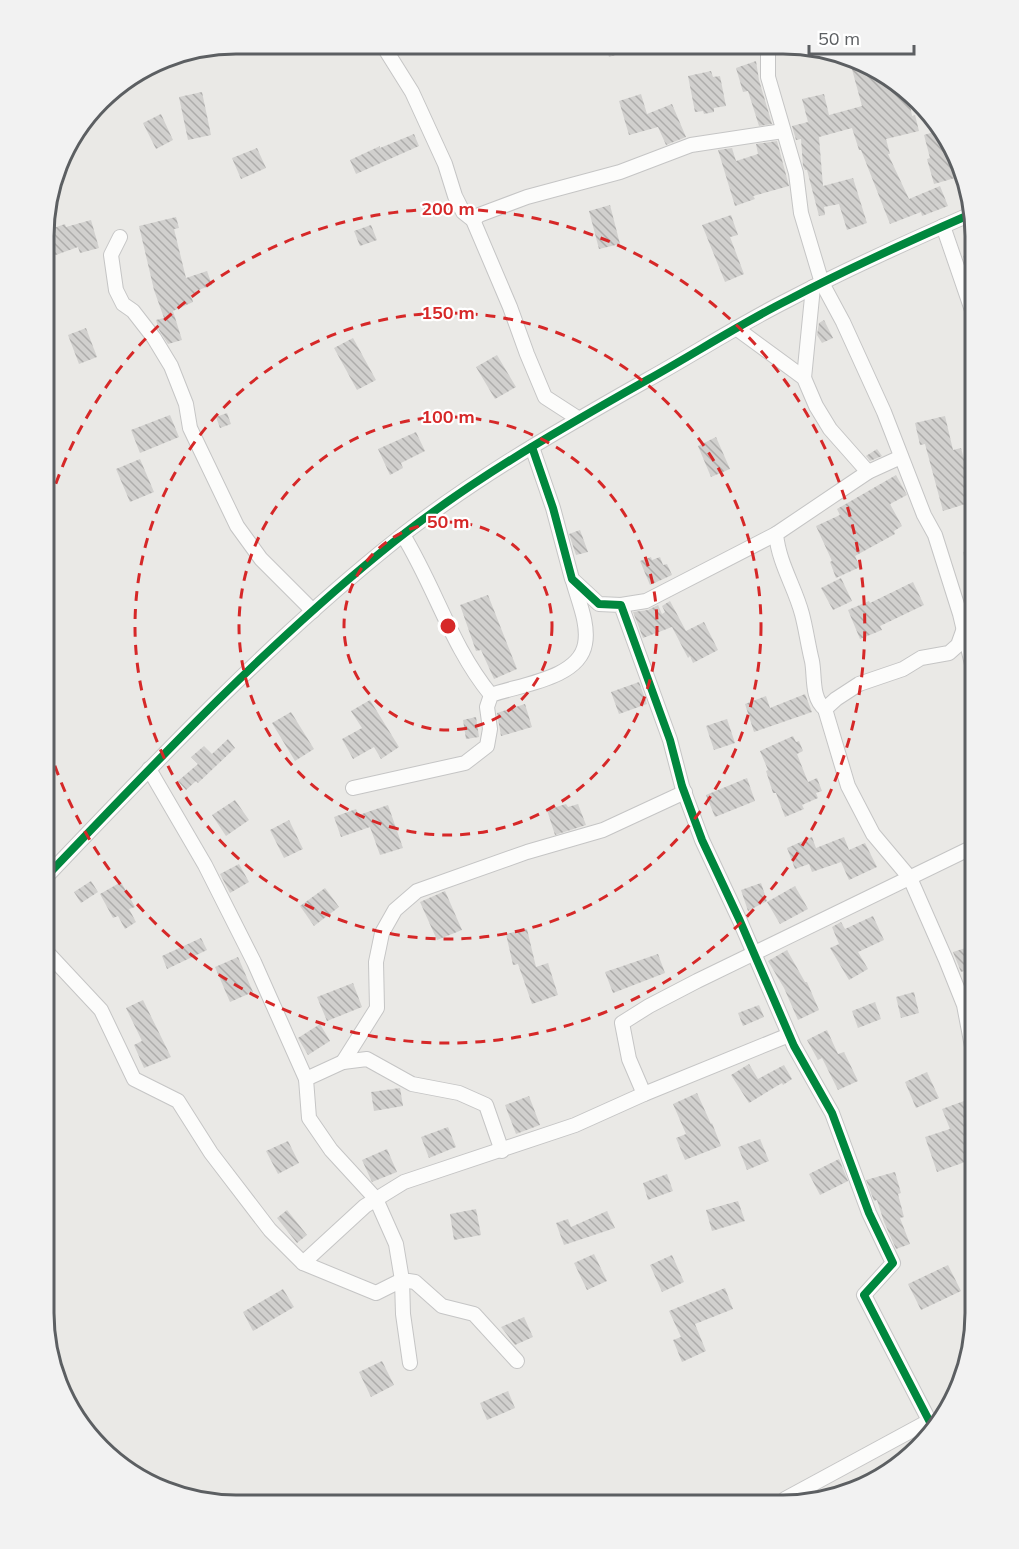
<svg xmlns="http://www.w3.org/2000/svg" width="1019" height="1549" font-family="Mulish,sans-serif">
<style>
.building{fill:url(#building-back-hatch)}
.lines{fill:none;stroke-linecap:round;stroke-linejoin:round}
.minor-casing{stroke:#c5c5c5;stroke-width:16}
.minor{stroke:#fcfcfb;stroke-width:14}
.cycleway-casing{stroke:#fff;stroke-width:11}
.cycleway{stroke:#00873e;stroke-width:8}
.ring{fill:none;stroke:#d62828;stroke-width:3;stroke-dasharray:10 8}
.rim{fill:none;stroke:#5c5f62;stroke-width:3}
.centre{fill:#d62828;stroke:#fff;stroke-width:3}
.ring-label{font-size:18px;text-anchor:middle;font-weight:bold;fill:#d62828;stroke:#fff;stroke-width:4.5;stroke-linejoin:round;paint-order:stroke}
</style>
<defs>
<pattern id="building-back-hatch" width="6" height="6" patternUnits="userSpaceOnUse" patternTransform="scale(1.5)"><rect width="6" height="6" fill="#d1d0ce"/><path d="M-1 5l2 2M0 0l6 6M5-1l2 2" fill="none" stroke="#adacab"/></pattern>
</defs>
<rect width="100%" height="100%" fill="#eae9e6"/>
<!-- building -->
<g class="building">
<polygon points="605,45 640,45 640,47 609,57"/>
<polygon points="756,61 759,80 772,124 759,126 748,91 743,92 736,68"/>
<polygon points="850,62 900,83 908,93 912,116 915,115 919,131 886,139 890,154 888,154 909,199 940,186 948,206 922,216 921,212 890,224 861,150 859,150 852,128 819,137 823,186 853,178 867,223 847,230 839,204 824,207 825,215 819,216 807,170 805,170 803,166 801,139 796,140 792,126 808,122 802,99 824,94 829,115 862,106"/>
<polygon points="711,71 713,77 720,76 726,106 714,108 714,112 704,114 703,111 695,112 688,76"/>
<polygon points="202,92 211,135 188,140 179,97"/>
<polygon points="641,94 647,114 672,104 686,137 666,145 658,127 629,135 619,101"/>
<polygon points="161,114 173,140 156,149 143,123"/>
<polygon points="937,131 961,163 952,165 955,178 934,184 927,159 930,158 924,135"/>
<polygon points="414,134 419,146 356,174 350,160 380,146 380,148"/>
<polygon points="777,141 789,186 753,196 755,199 735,206 718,150 732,148 736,161 758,154 756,144"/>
<polygon points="257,148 266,168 241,179 232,158"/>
<polygon points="610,205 620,244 599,249 589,211"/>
<polygon points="731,215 738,235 730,237 744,274 725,282 702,225"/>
<polygon points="176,217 179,228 174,229 186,278 207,271 212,285 196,291 197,293 191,295 193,302 173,311 182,340 168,344 159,330 156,320 164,318 154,290 139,226"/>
<polygon points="91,220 99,248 80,253 78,247 53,256 45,231 65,224 66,227"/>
<polygon points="371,225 377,240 360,246 354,231"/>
<polygon points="975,252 975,291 963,256"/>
<polygon points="824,320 833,338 822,343 817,335 819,323"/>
<polygon points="86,328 97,357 79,364 68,335"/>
<polygon points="353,338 376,380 357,390 334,348"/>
<polygon points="497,355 516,387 495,399 476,367"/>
<polygon points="227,413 231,424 220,428 216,417"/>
<polygon points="170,415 179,437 140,453 131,430"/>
<polygon points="945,416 953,450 961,448 969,478 975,476 975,501 943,511 925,444 920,445 915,423"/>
<polygon points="416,432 425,451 401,463 403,468 390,475 378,449"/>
<polygon points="716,437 730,469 711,477 698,446"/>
<polygon points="877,449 882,456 870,461 866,456"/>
<polygon points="140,459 154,492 130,502 116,469"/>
<polygon points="896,475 907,495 890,504 902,526 894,531 895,534 855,556 860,567 836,578 830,562 832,561 816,526 840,515 837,509"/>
<polygon points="580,530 588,552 576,555 569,534"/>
<polygon points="975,549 975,587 971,588 963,552"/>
<polygon points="651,557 652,560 660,557 663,565 667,564 672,575 650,585 640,561"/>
<polygon points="841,578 852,601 833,610 821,588"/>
<polygon points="913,582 924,605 880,626 882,630 860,639 848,610 869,601 870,603"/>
<polygon points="488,595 517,669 494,679 481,650 476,651 460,605"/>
<polygon points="670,601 686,631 704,622 718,650 693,663 690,656 688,658 672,627 643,638 633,612 648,610 658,605 662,614 665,612 662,606"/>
<polygon points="639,682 647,704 619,714 611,692"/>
<polygon points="805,694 812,712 754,732 745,704 766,696 770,708"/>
<polygon points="370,700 399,747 381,759 374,747 353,759 342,739 362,728 351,711"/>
<polygon points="525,704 532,727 501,736 497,713"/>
<polygon points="291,712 314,749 295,761 272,723"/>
<polygon points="476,717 479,737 466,739 463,720"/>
<polygon points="727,719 735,743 714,750 706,726"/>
<polygon points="793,736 796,742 799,741 803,751 797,754 808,782 817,778 822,791 816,793 818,798 802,805 804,809 785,817 776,793 773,793 766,771 768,770 760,751"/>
<polygon points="228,739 235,748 198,783 196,781 186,790 178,781 198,764 191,757 204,746 212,754"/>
<polygon points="747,778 755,801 715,817 706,795"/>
<polygon points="235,800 249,820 226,836 212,815"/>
<polygon points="566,804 568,807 578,804 586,825 555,835 547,810"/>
<polygon points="388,805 403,848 380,855 370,827 341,837 334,817 356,809 359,815"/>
<polygon points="289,820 303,849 284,858 270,830"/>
<polygon points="812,837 816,848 844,837 849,850 865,843 877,867 849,880 841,862 812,872 809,864 795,869 787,848"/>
<polygon points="239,864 249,882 230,893 220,874"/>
<polygon points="91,881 98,892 81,903 74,892"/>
<polygon points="121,882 135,907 129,909 136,922 125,929 118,916 113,918 100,894"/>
<polygon points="761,883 767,901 748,911 741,890"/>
<polygon points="795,886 808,909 780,924 767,902"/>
<polygon points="325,888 339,907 314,926 300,906"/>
<polygon points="445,891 462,930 437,940 420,902"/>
<polygon points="873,916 884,940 858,952 868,969 849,980 830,948 839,944 832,927 841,922 845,929"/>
<polygon points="527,929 536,967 548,963 558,995 532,1004 518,964 513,965 506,934"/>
<polygon points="201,938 207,950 167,969 162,956"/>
<polygon points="975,945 975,967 961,972 953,952"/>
<polygon points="787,950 805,982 807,982 819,1010 798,1020 784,988 768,961"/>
<polygon points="658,954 665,973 613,993 605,972"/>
<polygon points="238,957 253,992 230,1002 215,967"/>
<polygon points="353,983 362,1007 327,1021 317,997"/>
<polygon points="914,992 919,1013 901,1018 896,997"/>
<polygon points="143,1000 171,1057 144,1068 134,1045 142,1041 126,1008"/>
<polygon points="875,1002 881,1019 858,1028 852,1011"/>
<polygon points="759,1005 764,1017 743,1026 738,1013"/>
<polygon points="320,1024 330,1041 308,1055 298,1038"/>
<polygon points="827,1030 838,1054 844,1052 858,1081 838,1090 822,1058 818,1060 807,1040"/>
<polygon points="749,1064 758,1079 784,1065 792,1079 783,1085 782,1083 749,1103 731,1075"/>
<polygon points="927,1072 939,1098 916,1108 905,1082"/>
<polygon points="400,1088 403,1106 374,1111 371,1092"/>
<polygon points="697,1093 711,1124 712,1123 721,1146 685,1160 676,1138 686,1134 673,1104"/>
<polygon points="529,1096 540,1125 516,1134 505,1105"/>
<polygon points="975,1097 975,1185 965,1162 937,1172 925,1137 950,1129 942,1109"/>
<polygon points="448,1127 456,1147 429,1158 421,1137"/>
<polygon points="760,1139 769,1161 747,1170 738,1147"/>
<polygon points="288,1141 299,1163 278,1174 266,1151"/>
<polygon points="387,1149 397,1172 372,1182 362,1160"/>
<polygon points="839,1159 848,1181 820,1195 809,1174"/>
<polygon points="895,1172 901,1193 898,1194 904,1217 900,1218 910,1244 896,1249 884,1222 877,1200 874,1201 866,1180"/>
<polygon points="667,1174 673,1191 648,1200 643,1183"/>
<polygon points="738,1201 745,1221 712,1231 706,1210"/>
<polygon points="476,1209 481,1235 454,1240 450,1214"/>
<polygon points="287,1210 307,1235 297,1243 277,1218"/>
<polygon points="607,1211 615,1228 564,1245 556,1223 568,1219 571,1227"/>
<polygon points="594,1254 607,1281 587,1290 574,1263"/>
<polygon points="672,1255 684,1282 662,1292 650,1265"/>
<polygon points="948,1265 961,1291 921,1310 908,1284"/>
<polygon points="725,1288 733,1309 695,1324 706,1351 682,1362 673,1340 681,1337 669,1311"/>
<polygon points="283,1289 294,1307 253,1331 243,1312"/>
<polygon points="524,1317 533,1337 515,1345 501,1327"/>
<polygon points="382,1361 394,1385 371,1397 359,1372"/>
<polygon points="508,1391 515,1408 487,1420 480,1403"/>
</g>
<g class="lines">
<!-- minor casing -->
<g class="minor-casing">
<g id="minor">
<polyline points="382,44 412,92 445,164 455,196 463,212 473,220 510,307 527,354 545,397 579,419"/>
<polyline points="768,45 768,77 796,173 801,213 822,283 843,322 884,412 924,515 935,535 960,614 975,677"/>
<polyline points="473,220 479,215 527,197 620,172 691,145 783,131"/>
<polyline points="943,226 975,319"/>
<polyline points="120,237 111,255 116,290 123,304 133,311 154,338 171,366 186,404 190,428 237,526 261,559 313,611"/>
<polyline points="736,328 804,378 816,406 830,429 868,472 901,457"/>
<polyline points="804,378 813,287"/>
<polyline points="532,447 553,508 572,579 599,604 621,605 670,740 682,786 702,840 740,921 794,1046 832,1113 869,1213 893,1263 864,1295 934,1430"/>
<path d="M868 472 776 534C779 564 795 587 802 614 806 629 808 645 812 661 815 676 811 698 825 709L836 699 859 684 903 669 921 658 949 653 958 645 963 631"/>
<path d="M403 535C436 589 451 646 491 695"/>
<polyline points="621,605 646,601 776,534"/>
<polyline points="825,709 848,786 873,834 910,878 946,960 964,1005 975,1062"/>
<polyline points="149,769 205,865 254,962 306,1079"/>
<path d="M353 788 465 763 487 746 490 729 487 707 491 695C518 685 579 679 585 644 589 624 578 600 573 581"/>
<path d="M44 879C152 766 259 652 380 553 462 485 555 432 647 380 694 354 740 324 788 300 847 269 909 241 971 214"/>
<polyline points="44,949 101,1010 134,1079 178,1101 211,1153 270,1230 303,1263 365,1206 404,1182 575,1125 644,1094 789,1035"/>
<polyline points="343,1062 377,1008 376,962 382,933 395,910 417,891 527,852 603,830 685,792"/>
<polyline points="644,1094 629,1059 622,1023 649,1006 697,981 975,846"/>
<polyline points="502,1151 486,1105 459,1093 412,1084 367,1059 343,1062 306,1079 309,1118 331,1150 376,1199 396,1244 402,1280 415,1282 442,1306 474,1314 517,1361"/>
<polyline points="303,1263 376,1293 402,1280 403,1314 410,1363"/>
<polyline points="785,1499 929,1421"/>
</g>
</g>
<!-- minor -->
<use href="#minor" class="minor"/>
<!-- cycleway casing -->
<g class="cycleway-casing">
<g id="cycleway">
<polyline points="532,447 553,508 572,579 599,604 621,605 670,740 682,786 702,840 740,921 794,1046 832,1113 869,1213 893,1263 864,1295 934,1430"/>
<path d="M44 879C152 766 259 652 380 553 462 485 555 432 647 380 694 354 740 324 788 300 847 269 909 241 971 214"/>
</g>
</g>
<!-- cycleway -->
<use href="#cycleway" class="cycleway"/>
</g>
<!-- distance rings -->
<g class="ring">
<circle cx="448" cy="626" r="104"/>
<circle cx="448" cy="626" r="209"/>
<circle cx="448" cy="626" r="313"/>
<path d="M45 518A417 417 0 1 1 45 734"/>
</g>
<!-- crop -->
<path d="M0 0H1019V1549H0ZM236 54H783A182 182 0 0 1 965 236V1313A182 182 0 0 1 783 1495H236A182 182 0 0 1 54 1313V236A182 182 0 0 1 236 54Z" fill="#f2f2f2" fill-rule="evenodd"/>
<path class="rim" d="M236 54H783A182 182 0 0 1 965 236V1313A182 182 0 0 1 783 1495H236A182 182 0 0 1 54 1313V236A182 182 0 0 1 236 54Z"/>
<circle cx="448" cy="626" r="9" class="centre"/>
<g class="ring-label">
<text x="448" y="215">200 m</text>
<text x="448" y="319">150 m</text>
<text x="448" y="423">100 m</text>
<text x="448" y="528">50 m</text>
</g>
<!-- scale -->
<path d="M809 45v9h105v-9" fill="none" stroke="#5c5f62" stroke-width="3"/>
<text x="818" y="45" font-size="18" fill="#5c5f62" stroke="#ffffff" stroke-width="4.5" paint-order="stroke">50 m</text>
</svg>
